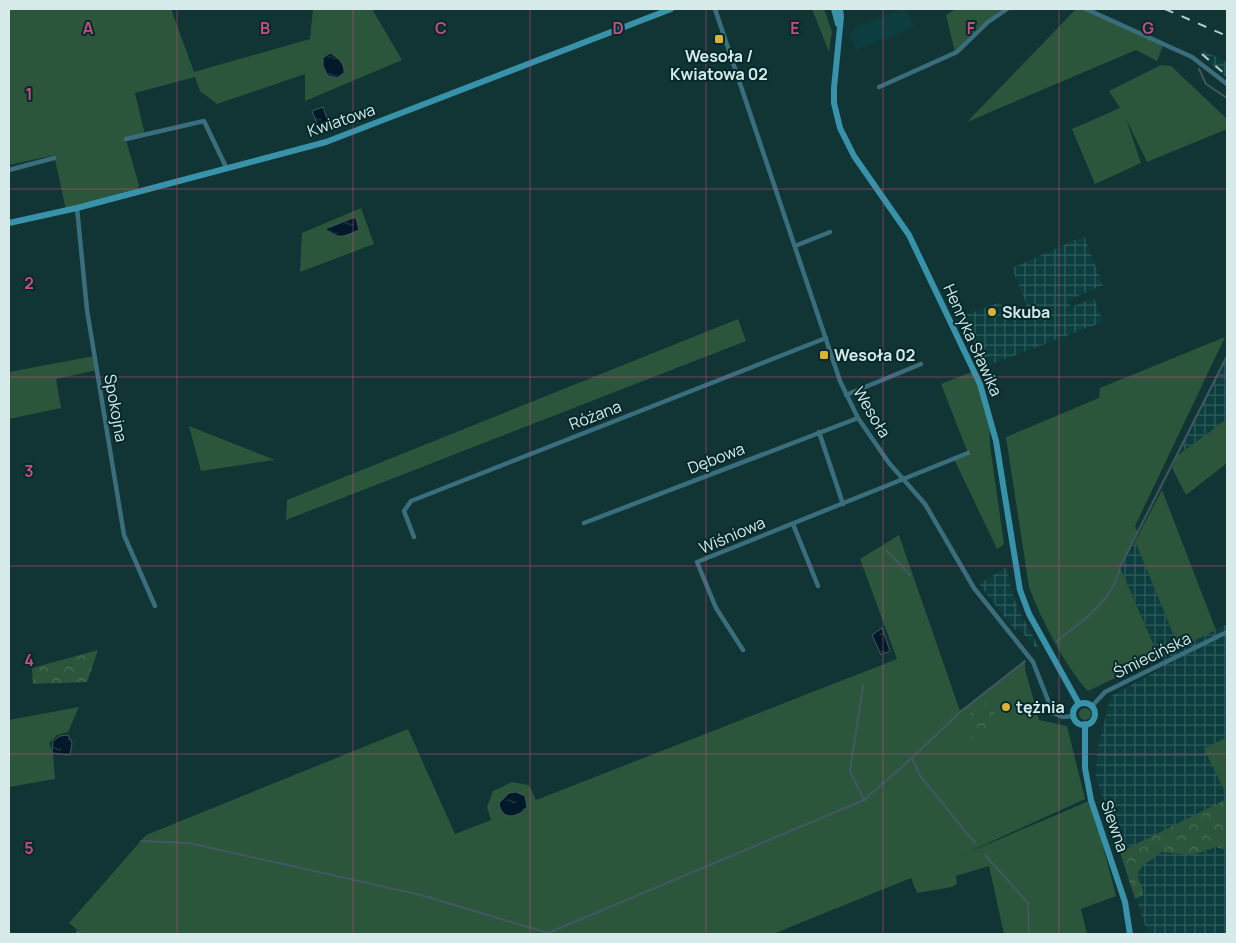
<svg xmlns="http://www.w3.org/2000/svg" width="1236" height="943" font-family="Manrope,sans-serif">
<style>
.built{fill:#0d3e3f}
.industrial{fill:url(#industrial-grid)}
.green{fill:#2c563b}
.forest{fill:url(#forest-crowns)}
.park{fill:url(#park-tufts)}
.water{fill:url(#water-ripples);stroke:#415863}
.lines{fill:none;stroke-linecap:round;stroke-linejoin:round}
.stream{stroke:#415863;stroke-width:2}
.street{stroke:#3a6e7d;stroke-width:4.5}
.secondary{stroke:#3892aa;stroke-width:6}
.rail{stroke:#b6cccc;stroke-width:2;stroke-dasharray:9 9;stroke-linecap:butt}
.grid{fill:none;stroke:#c74c7f;stroke-width:1;stroke-opacity:0.55}
.poi-dot{fill:#dcb233;stroke:#062a2b;stroke-width:2}
.labels{text-anchor:middle;stroke-width:4;stroke-linejoin:round;paint-order:stroke}
.poi-label{font-size:16px;font-weight:bold;fill:#d7eaea;stroke:#062a2b;text-anchor:start}
.street-label{font-size:16px;fill:#d7eaea;stroke:#062a2b}
.grid-label{font-size:16px;text-anchor:middle;font-weight:bold;fill:#c74c7f;stroke:#062a2b;stroke-width:4;stroke-linejoin:round;paint-order:stroke}
</style>
<defs>
<pattern id="industrial-grid" width="8" height="8" patternUnits="userSpaceOnUse" patternTransform="scale(1.25)"><rect width="8" height="8" fill="#0d3e3f"/><path d="M0 4h8M4 0v8" fill="none" stroke="#305a5b"/></pattern>
<pattern id="forest-crowns" width="20" height="18" patternUnits="userSpaceOnUse" patternTransform="scale(1.25)"><rect width="20" height="18" fill="#2c563b"/><path d="M2 6a3 3 0 1 1 6 0M12 15a3 3 0 1 1 6 0" fill="none" stroke="#4a6e58"/></pattern>
<pattern id="park-tufts" width="24" height="20" patternUnits="userSpaceOnUse" patternTransform="scale(1.25)"><rect width="24" height="20" fill="#2c563b"/><path d="M3 7l-1-3M5 7V3M7 7l1-3M15 17l-1-3M17 17v-4M19 17l1-3" fill="none" stroke="#4a6e58"/></pattern>
<pattern id="water-ripples" width="26" height="14" patternUnits="userSpaceOnUse" patternTransform="scale(1.25)"><rect width="26" height="14" fill="#011929"/><path d="M2 4q2-2 4 0t4 0M15 11q2-2 4 0t4 0" fill="none" stroke="#253b48"/></pattern>
</defs>
<rect width="100%" height="100%" fill="#113435"/>
<!-- built -->
<polygon class="built" points="902,9 906,9 914,28 856,50 851,38 853,28"/>
<!-- industrial -->
<g class="industrial">
<polygon points="1202,50 1227,62 1227,78 1199,53"/>
<polygon points="1084,236 1103,285 1068,300 1071,307 1094,298 1103,322 984,367 960,317 1000,302 1009,322 1030,314 1012,268"/>
<polygon points="1227,357 1227,419 1177,456"/>
<polygon points="1135,541 1179,648 1227,624 1227,737 1204,749 1227,796 1227,934 1148,934 1096,777 1097,751 1111,696 1164,667 1120,567"/>
<polygon points="1007,567 1011,590 1019,611 1040,649 1038,650 1018,628 1015,630 979,584"/>
</g>
<!-- green -->
<g class="green">
<polygon points="9,9 171,9 194,72 310,39 313,9 372,9 402,60 305,101 305,74 217,104 200,91 195,77 135,93 145,135 126,140 139,185 136,192 66,210 54,155 9,165"/>
<polygon points="812,9 824,9 832,32 829,52"/>
<polygon points="956,9 1003,9 978,28 955,52 946,15"/>
<polygon points="1076,9 1086,9 1164,43 1157,61 1136,50 967,122"/>
<polygon points="1161,65 1171,66 1227,119 1227,129 1147,162 1126,119 1141,163 1095,184 1072,129 1120,108 1109,91"/>
<polygon points="361,208 374,244 300,272 302,233"/>
<polygon points="738,319 746,341 286,520 287,500"/>
<path d="M1225 337 1135 526 1138 532 1120 567 1159 657 1088 691C1066 668 1040 617 1029 587L1006 437 1099 398 1100 388Z"/>
<polygon points="94,356 97,370 56,379 61,408 9,419 9,372"/>
<polygon points="974,371 989,412 990,446 1004,544 997,549 954,459 973,452 968,453 941,384"/>
<polygon points="1227,419 1227,463 1186,495 1172,468 1177,456"/>
<polygon points="189,426 275,460 201,471"/>
<polygon points="1162,490 1216,630 1179,648 1135,541"/>
<polygon points="899,535 960,711 1025,661 1025,669 1039,720 1067,726 1085,799 960,856 1091,800 1116,896 1081,909 1087,934 1004,934 989,866 956,876 957,884 952,887 917,893 911,878 773,934 82,934 69,923 146,835 408,729 455,834 491,820 487,807 493,791 512,782 529,785 536,800 897,659 860,559"/>
<polygon points="79,707 68,732 57,735 49,743 53,754 55,779 9,787 9,720"/>
<circle cx="1085" cy="714" r="6"/>
<polygon points="1227,737 1227,796 1204,749"/>
</g>
<!-- forest -->
<g class="forest">
<polygon points="98,650 87,682 33,684 32,668"/>
<polygon points="989,700 1002,730 974,743 965,717"/>
<polygon points="1227,799 1227,850 1216,847 1193,855 1162,852 1142,866 1137,875 1143,890 1142,895 1135,899 1120,852"/>
</g>
<!-- park -->
<polygon class="park" points="1032,695 1037,712 1016,718 1011,701"/>
<!-- water -->
<g class="water">
<path d="M330 53C337 57 345 63 344 73L337 78 328 76 323 66V58Z"/>
<polygon points="323,107 330,127 320,131 312,111"/>
<path d="M353 218H356L359 230C342 237 340 240 325 229Z"/>
<polygon points="882,628 890,651 881,655 872,635"/>
<polygon points="68,735 72,743 70,755 52,753 53,741 60,736"/>
<path d="M516 792 525 796 527 807C518 818 501 821 499 803L509 793Z"/>
</g>
<g class="lines">
<!-- stream -->
<g class="stream">
<polyline points="1199,69 1206,84 1227,98"/>
<polyline points="886,550 910,575"/>
<path d="M1057 641C1083 620 1113 602 1120 567L1227 356"/>
<polyline points="863,686 850,771 864,800"/>
<polyline points="141,841 189,843 421,895 548,933 864,800 912,758"/>
<polyline points="975,843 921,777 912,758 960,712 1025,661"/>
<polyline points="985,855 1028,903 1029,934"/>
<polyline points="77,932 82,934"/>
</g>
<!-- street -->
<g class="street">
<polyline points="715,9 840,381 858,418 889,463 925,504 974,588 1033,662 1053,713 1063,717 1074,716"/>
<polyline points="1086,9 1192,57 1227,84"/>
<polyline points="879,87 957,52 988,22 1007,9"/>
<polyline points="126,139 204,121 226,167"/>
<polyline points="9,170 54,158"/>
<polyline points="77,208 87,310 124,535 155,606"/>
<polyline points="795,246 830,232"/>
<polyline points="846,395 921,364"/>
<polyline points="819,432 843,504"/>
<polyline points="584,523 858,418"/>
<polyline points="793,524 818,586"/>
<polyline points="414,537 404,511 411,501 826,338"/>
<polyline points="743,650 716,608 697,562 968,453"/>
<polyline points="1092,706 1105,692 1115,687 1227,632"/>
</g>
<!-- secondary -->
<g class="secondary">
<polyline points="834,9 838,24"/>
<polyline points="840,9 841,17 834,88 834,103 840,128 854,156 909,235 980,384 996,441 1020,590 1029,614 1079,704"/>
<polyline points="9,223 77,208 326,142 671,9"/>
<circle cx="1084" cy="714" r="11"/>
<polyline points="1085,724 1085,768 1091,800 1125,902 1130,934"/>
</g>
<!-- rail -->
<g class="rail">
<polyline points="1165,9 1227,36"/>
<polyline points="1202,54 1227,76"/>
</g>
</g>
<!-- grid -->
<path class="grid" d="M177 9V934M353 9V934M530 9V934M706 9V934M883 9V934M1059 9V934M9 189H1227M9 377H1227M9 566H1227M9 754H1227"/>
<!-- markers -->
<g class="poi-dot">
<rect x="714" y="34" width="10" height="10" rx="2.5"/>
<circle cx="992" cy="312" r="5"/>
<rect x="819" y="350" width="10" height="10" rx="2.5"/>
<circle cx="1006" cy="707" r="5"/>
</g>
<g class="labels">
<!-- poi labels -->
<g class="poi-label">
<text x="719" y="62" text-anchor="middle">Wesoła /<tspan x="719" dy="18">Kwiatowa 02</tspan></text>
<text x="1002" y="318">Skuba</text>
<text x="834" y="361">Wesoła 02</text>
<text x="1016" y="713">tężnia</text>
</g>
<!-- street labels -->
<g class="street-label">
<text transform="translate(341 120) rotate(-19)" y="6">Kwiatowa</text>
<text transform="translate(973 340) rotate(66)" y="6">Henryka Sławika</text>
<text transform="translate(116 408) rotate(80)" y="6">Spokojna</text>
<text transform="translate(872 412) rotate(59)" y="6">Wesoła</text>
<text transform="translate(595 415) rotate(-21)" y="6">Różana</text>
<text transform="translate(716 458) rotate(-21)" y="6">Dębowa</text>
<text transform="translate(732 535) rotate(-23)" y="6">Wiśniowa</text>
<text transform="translate(1152 655) rotate(-26)" y="6">Śmiecińska</text>
<text transform="translate(1115 826) rotate(71)" y="6">Siewna</text>
</g>
</g>
<g class="grid-label">
<text x="88" y="34">A</text>
<text x="265" y="34">B</text>
<text x="441" y="34">C</text>
<text x="618" y="34">D</text>
<text x="795" y="34">E</text>
<text x="971" y="34">F</text>
<text x="1148" y="34">G</text>
<text x="29" y="100">1</text>
<text x="29" y="289">2</text>
<text x="29" y="477">3</text>
<text x="29" y="666">4</text>
<text x="29" y="854">5</text>
</g>
<!-- border -->
<rect width="1236" height="943" fill="none" stroke="#d7eaea" stroke-width="20"/>
</svg>
